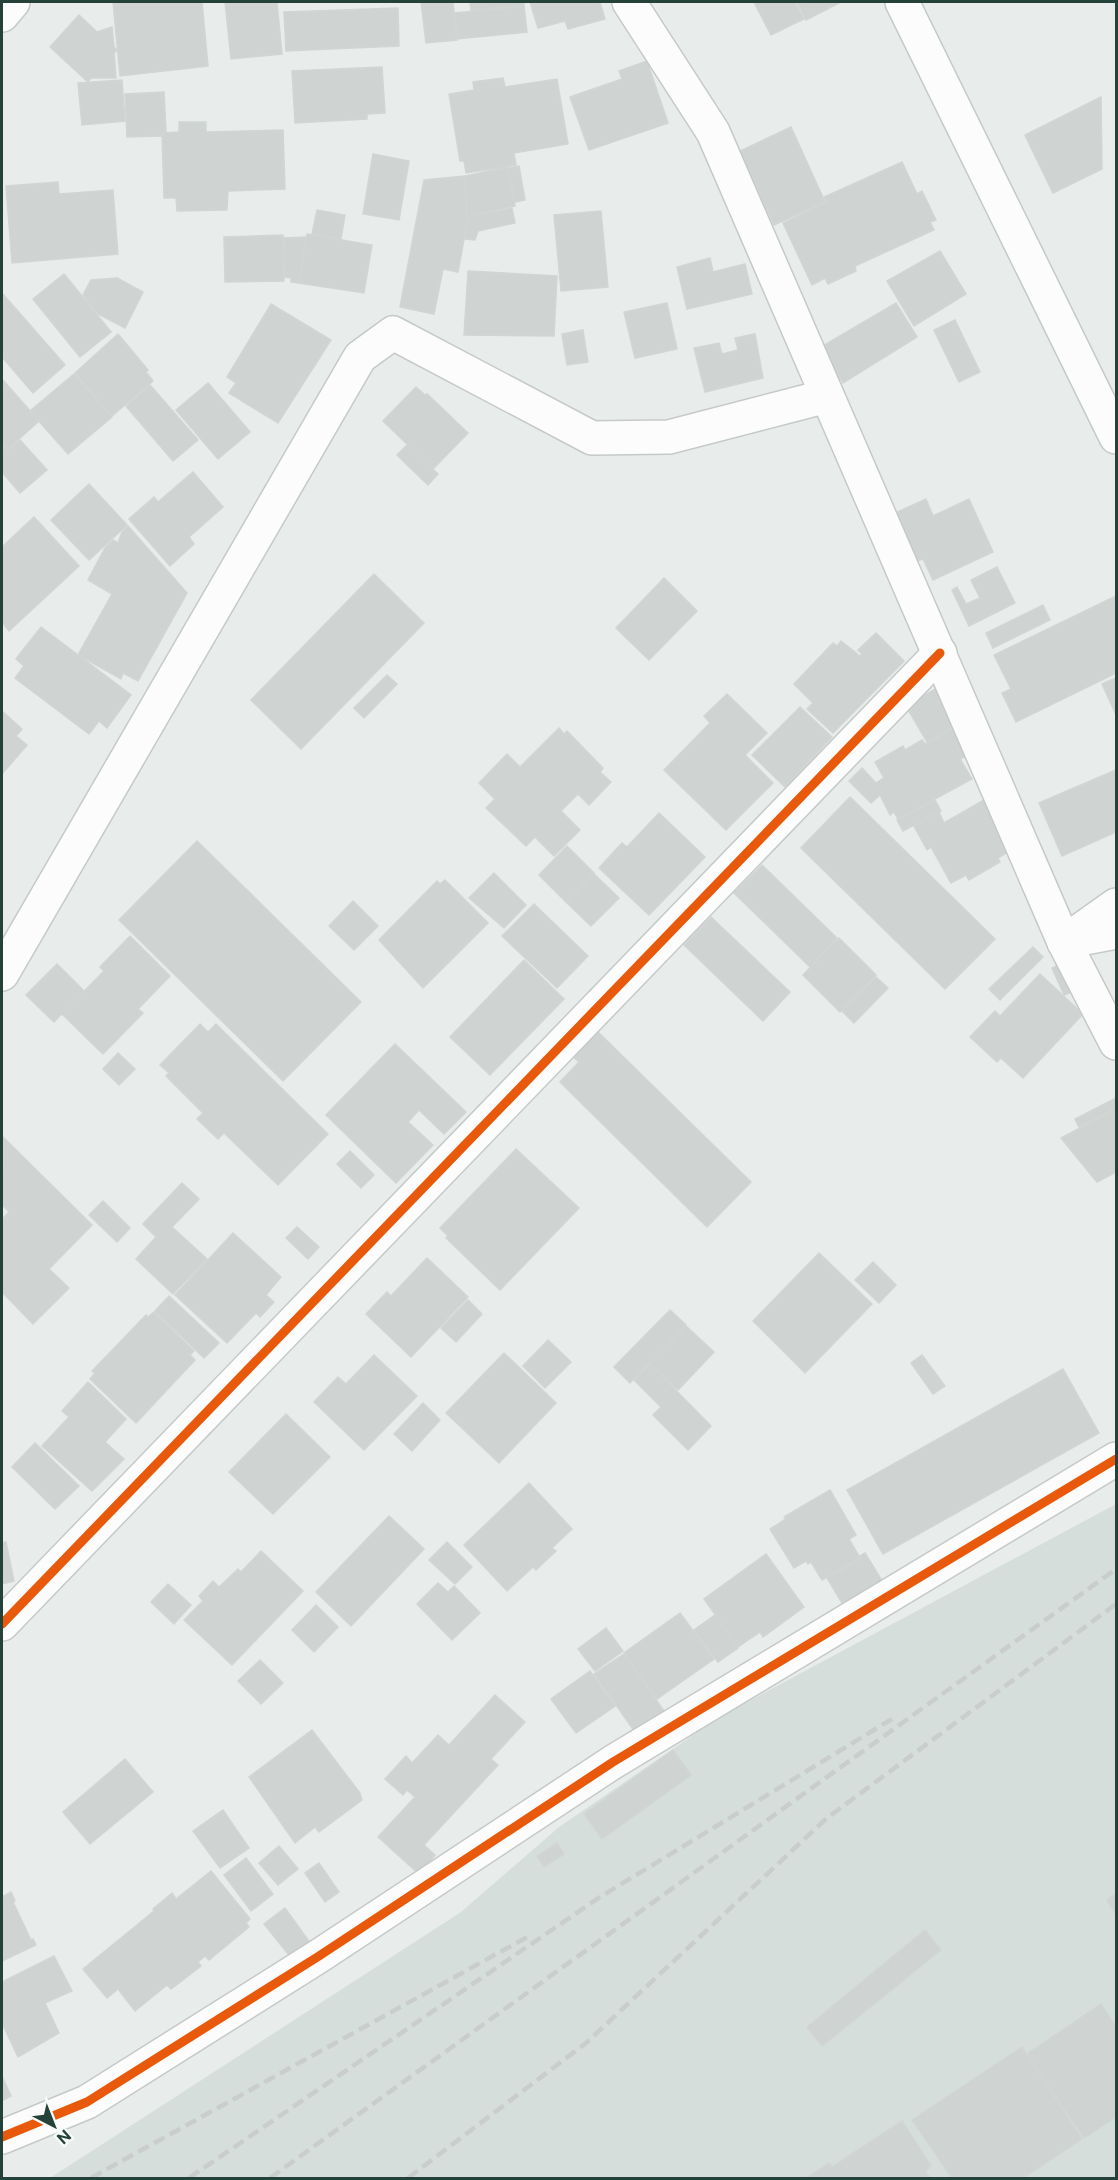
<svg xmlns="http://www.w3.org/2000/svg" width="1118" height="2180" font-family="'Public Sans',sans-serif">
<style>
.built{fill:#d6dedb}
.building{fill:#cfd4d2;stroke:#d1d6d4;stroke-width:1.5}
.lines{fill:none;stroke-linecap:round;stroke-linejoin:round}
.street-casing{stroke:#c5cac8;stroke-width:36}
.secondary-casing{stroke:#c3cbc8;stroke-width:36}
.street{stroke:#fcfcfc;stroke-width:33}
.secondary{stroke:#fcfcfc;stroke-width:33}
.rail{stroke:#c9cdcc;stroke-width:4.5;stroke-dasharray:12 6;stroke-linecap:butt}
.cycleway-casing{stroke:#f7fbf9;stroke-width:13}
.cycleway{stroke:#e8590c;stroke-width:9}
</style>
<rect width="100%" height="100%" fill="#e8edeb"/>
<!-- built -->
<polygon class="built" points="1116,1504 1116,2178 50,2178 461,1912 559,1827 721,1716"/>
<!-- building -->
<g class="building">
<polygon points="113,2 202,2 208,66 120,76"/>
<polygon points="225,2 277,2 282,54 231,59"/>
<polygon points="421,2 453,2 457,40 426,43"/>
<polygon points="470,2 524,2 524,5 471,11"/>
<polygon points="530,2 600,2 605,19 568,29 565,21 538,28"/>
<polygon points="754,2 795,2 804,19 771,35"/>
<polygon points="797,2 841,2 806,20"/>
<polygon points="524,6 527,32 457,39 455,13"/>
<polygon points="398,8 399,46 286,51 284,12"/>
<polygon points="79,15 97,32 112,27 114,47 117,50 114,53 116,78 91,78 88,82 50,47"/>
<polygon points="647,61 668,123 589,150 570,97 622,79 619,71"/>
<polygon points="382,67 385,113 367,114 367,119 295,123 292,71"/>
<polygon points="503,78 505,87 557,79 568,144 514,153 516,165 466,173 464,161 460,161 449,94 474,90 473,82"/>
<polygon points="122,80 125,121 82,125 78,83"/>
<polygon points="164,92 166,132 161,132 162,136 127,137 125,94"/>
<polygon points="1101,97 1102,169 1053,193 1025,135"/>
<polygon points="179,122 206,122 206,132 283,130 285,189 228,191 227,210 177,211 176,198 164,198 162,133 179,132"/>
<polygon points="791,127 825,202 774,225 740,151"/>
<polygon points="373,154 409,161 399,220 363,214"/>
<polygon points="902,162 917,194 922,191 936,220 930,222 934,230 855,266 856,271 828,284 825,278 812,285 783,223 827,202 824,197"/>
<polygon points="519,166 525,200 515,202 508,168"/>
<polygon points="507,167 515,206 467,216 465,176"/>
<polygon points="464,176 467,223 458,272 443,269 434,314 400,307 424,180"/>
<polygon points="58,182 59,194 113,190 118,254 12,263 6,186"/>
<polygon points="512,208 515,223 478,231 475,240 465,239 467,217"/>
<polygon points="317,210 345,215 341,239 312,234"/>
<polygon points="601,211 608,287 561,291 554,215"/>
<polygon points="307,234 372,245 364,293 299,283"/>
<polygon points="283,235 284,281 225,282 224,237"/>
<polygon points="306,237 299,283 291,282 291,278 285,277 284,238"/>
<polygon points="940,251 966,294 914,326 887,281"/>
<polygon points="710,258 713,272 745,264 752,294 687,309 677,267"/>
<polygon points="468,271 557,276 554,336 464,335"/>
<polygon points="64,274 111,332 80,357 33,299"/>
<polygon points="117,278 143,292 125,328 98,314 83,295 91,280"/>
<polygon points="2,293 65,365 33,393 2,357"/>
<polygon points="667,303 677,349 635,358 624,312"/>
<polygon points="896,303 917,337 843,383 821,347"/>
<polygon points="271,304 331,340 278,423 229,393 236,383 227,377"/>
<polygon points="955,320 980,372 959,382 934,330"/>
<polygon points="583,330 588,362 567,365 562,334"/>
<polygon points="118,334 148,370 146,372 153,381 112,416 75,373"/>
<polygon points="755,334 763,378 705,392 694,348 719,343 722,354 738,350 735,338"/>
<polygon points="74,374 112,417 68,454 30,411"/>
<polygon points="2,379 39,421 8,449 2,442"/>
<polygon points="208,383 250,432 218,459 176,410"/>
<polygon points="150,385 198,440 173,461 126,406"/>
<polygon points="416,387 425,395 427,394 468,433 433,469 383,421"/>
<polygon points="20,440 47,470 20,493 2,472 2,447 4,445 8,450"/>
<polygon points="407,445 438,474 428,485 397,455"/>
<polygon points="193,472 223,507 189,537 194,544 170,566 129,519 154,497 158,502"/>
<polygon points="89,484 127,525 89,560 51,520"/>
<polygon points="926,499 933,516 969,499 993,552 933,580 923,559 917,561 895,513"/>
<polygon points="34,517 79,566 9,631 2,622 2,547"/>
<polygon points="128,526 187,593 138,681 123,673 121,679 78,655 112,594 88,580 105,548 113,540 118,543 122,532"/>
<polygon points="997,567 1015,603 969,626 952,590 957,587 966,604 980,598 971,580"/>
<polygon points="374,574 424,623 301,749 251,700"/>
<polygon points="664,578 697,611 649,660 616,628"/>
<polygon points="1116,596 1116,673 1016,722 1002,693 1011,689 994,655"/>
<polygon points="1043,605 1050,620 993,648 986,633"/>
<polygon points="41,627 131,695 107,728 99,721 89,734 15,678 24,666 16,659"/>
<polygon points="876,633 904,661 833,733 807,709 813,703 794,684 833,643 837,646 841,641 860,656 862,654 858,650"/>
<polygon points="387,675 397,684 364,718 354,708"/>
<polygon points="1116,678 1116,715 1102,684"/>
<polygon points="937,688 957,725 927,742 906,706"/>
<polygon points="727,694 767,733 745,755 773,783 726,830 664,770 710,723 704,716"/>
<polygon points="800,707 832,737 785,787 752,755"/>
<polygon points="2,711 22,729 16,736 27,745 2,774"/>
<polygon points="559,728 564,734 567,731 603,768 600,772 611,782 589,805 578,794 561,811 580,830 554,856 535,837 526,846 486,808 495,799 479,783 507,754 520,767"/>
<polygon points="952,729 967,756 960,759 972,779 898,819 894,812 890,815 880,795 871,803 849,781 862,768 876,783 884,778 875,762 903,746 905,750 922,740 925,744"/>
<polygon points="1116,770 1116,832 1062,856 1039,803"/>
<polygon points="850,797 995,939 945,989 801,848"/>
<polygon points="989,797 1011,850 998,858 1000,862 969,880 966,875 951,883 931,847 927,850 914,826 939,812 944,823"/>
<polygon points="935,800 941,811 903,831 897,820"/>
<polygon points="659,813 705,857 649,915 599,868 622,843 627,847"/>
<polygon points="197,841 361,1002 283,1081 119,920"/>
<polygon points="567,846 594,873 566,902 539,875"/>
<polygon points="762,865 837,938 810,967 734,893"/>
<polygon points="494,873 526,905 504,928 469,898"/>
<polygon points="594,874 619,898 591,926 566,902"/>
<polygon points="445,880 488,923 423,988 379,940 437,881 440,884"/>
<polygon points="353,901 378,926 354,950 329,926"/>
<polygon points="534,904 588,956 557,988 502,936"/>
<polygon points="711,917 790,992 763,1021 684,945"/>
<polygon points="130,936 170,976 138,1009 143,1013 103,1054 62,1014 104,971 100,967"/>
<polygon points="839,938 876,975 840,1012 803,975"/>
<polygon points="1033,947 1043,957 1000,1000 989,989"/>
<polygon points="524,960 564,999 490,1075 450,1037"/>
<polygon points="1066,961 1079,989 1064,995 1052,968"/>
<polygon points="57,964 84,991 54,1022 26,995"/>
<polygon points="1040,974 1083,1014 1023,1078 1001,1058 997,1062 970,1037 995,1011 1000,1016"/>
<polygon points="876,977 888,988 854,1023 842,1011"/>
<polygon points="200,1024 208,1032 216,1024 328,1134 278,1185 224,1133 218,1139 197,1119 203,1113 166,1076 169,1073 160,1065"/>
<polygon points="597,1031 751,1182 707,1227 560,1082 579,1062 572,1056"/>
<polygon points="395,1044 466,1112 444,1134 419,1110 408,1122 433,1145 396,1183 326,1115"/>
<polygon points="118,1053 135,1069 119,1085 103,1069"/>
<polygon points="1116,1098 1116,1108 1079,1127 1075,1119"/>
<polygon points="1116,1109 1116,1172 1097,1182 1061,1138"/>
<polygon points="3,1137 92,1225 49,1269 69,1288 33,1324 2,1292 2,1219 9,1212 2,1204"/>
<polygon points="516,1149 579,1208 500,1290 446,1238 448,1236 440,1228"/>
<polygon points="350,1151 374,1175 361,1188 337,1164"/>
<polygon points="182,1183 199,1199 172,1227 207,1259 173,1294 136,1259 156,1237 143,1224"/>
<polygon points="103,1201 130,1228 117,1242 89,1215"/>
<polygon points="297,1227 319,1247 308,1259 286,1238"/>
<polygon points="233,1233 281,1277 266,1295 274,1302 260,1317 256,1313 227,1343 175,1295"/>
<polygon points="819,1253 872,1304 805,1373 753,1321"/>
<polygon points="427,1258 468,1297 411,1357 366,1314 387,1292 391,1296"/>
<polygon points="873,1262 896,1285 879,1303 855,1280"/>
<polygon points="169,1296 219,1343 204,1358 155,1311"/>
<polygon points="468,1300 482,1314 456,1342 441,1328"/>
<polygon points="670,1310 686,1325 630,1383 614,1367"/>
<polygon points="154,1312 194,1351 190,1355 195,1360 136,1423 90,1379 95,1373 92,1371 146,1315 148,1317"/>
<polygon points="686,1326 714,1352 678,1390 650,1363"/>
<polygon points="548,1340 571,1362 545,1388 523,1366"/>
<polygon points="504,1353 556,1403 499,1463 446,1413"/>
<polygon points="374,1355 417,1396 364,1450 314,1402 338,1377 346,1384"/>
<polygon points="922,1355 945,1386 933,1394 911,1363"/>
<polygon points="650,1364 711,1426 688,1450 653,1415 661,1407 634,1380"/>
<polygon points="1063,1369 1099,1433 883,1554 847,1490"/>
<polygon points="88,1382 126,1419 105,1442 124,1459 92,1491 42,1446 69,1417 62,1411"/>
<polygon points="423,1403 440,1420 412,1451 394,1434"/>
<polygon points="286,1414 330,1457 273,1514 229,1472"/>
<polygon points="35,1443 79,1486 55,1509 12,1467"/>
<polygon points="529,1483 572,1529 552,1548 556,1551 536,1570 533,1567 507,1591 464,1545"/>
<polygon points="830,1490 856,1535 849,1539 860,1558 822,1580 811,1562 808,1564 806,1561 794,1568 770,1529 786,1519 784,1517"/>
<polygon points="389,1516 424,1549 351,1626 316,1592"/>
<polygon points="6,1542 14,1581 2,1584 2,1543"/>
<polygon points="447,1542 472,1567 455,1584 429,1560"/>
<polygon points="261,1551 303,1591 232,1665 184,1620 203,1601 199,1596 213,1581 219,1587 238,1569 241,1572"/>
<polygon points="865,1553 884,1584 845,1608 827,1578 862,1558 860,1556"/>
<polygon points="766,1554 804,1607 763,1637 760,1632 738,1647 704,1599"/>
<polygon points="438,1583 448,1592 454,1586 480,1613 452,1640 417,1604"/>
<polygon points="168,1584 191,1605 174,1624 151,1602"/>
<polygon points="316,1605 338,1627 314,1652 292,1630"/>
<polygon points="680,1613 714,1659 657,1699 624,1653"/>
<polygon points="715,1615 738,1648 718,1662 694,1630"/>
<polygon points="606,1628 623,1651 595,1671 578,1649"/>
<polygon points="624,1654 664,1711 635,1732 594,1674"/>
<polygon points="260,1660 283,1683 261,1704 238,1681"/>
<polygon points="590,1671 615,1706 576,1733 551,1699"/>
<polygon points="495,1695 525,1722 491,1759 498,1765 424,1845 435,1855 420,1875 378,1837 415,1797 407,1790 403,1795 385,1779 406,1756 412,1763 438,1735 449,1745"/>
<polygon points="312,1730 360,1793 362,1800 319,1832 315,1827 295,1843 249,1777"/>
<polygon points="673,1750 691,1775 602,1839 584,1814"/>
<polygon points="125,1759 153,1792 90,1844 63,1812"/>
<polygon points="223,1810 249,1848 220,1868 193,1831"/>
<polygon points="557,1843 564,1854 544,1867 537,1856"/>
<polygon points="279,1846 298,1869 278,1885 259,1863"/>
<polygon points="246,1858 273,1894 251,1911 224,1875"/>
<polygon points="319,1863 339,1892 325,1902 305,1873"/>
<polygon points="211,1871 250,1919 246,1923 249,1927 209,1960 205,1956 198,1962 201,1966 171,1989 167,1985 135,2011 118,1989 107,1998 83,1969 154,1911 153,1909 172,1893 176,1899"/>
<polygon points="11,1892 15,1901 13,1902 31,1940 33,1939 36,1945 2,1961 2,1897"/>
<polygon points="1116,1893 1116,1915 1107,1900"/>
<polygon points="285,1908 311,1944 292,1959 264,1924"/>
<polygon points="925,1930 941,1950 822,2046 807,2027"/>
<polygon points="54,1956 72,1991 45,2003 59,2033 18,2057 2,2023 2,1982"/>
<polygon points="1101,2004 1116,2027 1116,2117 1084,2138 1027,2054"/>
<polygon points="1022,2047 1082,2139 1023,2178 952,2178 912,2120"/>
<polygon points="2,2076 11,2096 2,2101"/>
<polygon points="902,2121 931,2166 925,2171 930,2178 806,2178 829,2163 832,2167"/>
</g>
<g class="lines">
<!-- street casing -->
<g class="street-casing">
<g id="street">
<polyline points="629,2 713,132 1064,942 1116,1043"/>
<polyline points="1064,942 1116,932"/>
<polyline points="2,974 360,357 393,333 592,438 669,437 827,396"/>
<polyline points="2,1624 940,653"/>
<polyline points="2,2137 87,2102 319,1956 613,1762 1116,1459"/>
</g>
</g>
<!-- secondary casing -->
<g class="secondary-casing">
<g id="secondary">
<polyline points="902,2 1116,437"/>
<polyline points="2,15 13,2"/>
<polyline points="1064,942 1116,905"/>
</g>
</g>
<!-- street -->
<use href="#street" class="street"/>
<!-- secondary -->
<use href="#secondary" class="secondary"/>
<!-- rail -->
<g class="rail">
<polyline points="91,2178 529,1936"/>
<polyline points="189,2178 600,1897 892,1719"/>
<polyline points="270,2178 1116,1569"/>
<polyline points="408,2178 586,2043 827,1818 1116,1604"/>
</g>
<!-- cycleway casing -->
<g class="cycleway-casing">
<g id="cycleway">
<polyline points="2,1624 940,653"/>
<polyline points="2,2137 87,2102 319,1956 613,1762 1116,1459"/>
</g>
</g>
<!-- cycleway -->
<use href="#cycleway" class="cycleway"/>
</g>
<!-- border -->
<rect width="1118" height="2180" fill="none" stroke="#24423a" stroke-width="6"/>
<!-- north arrow -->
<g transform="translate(54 2126) rotate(138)" stroke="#f7fbf9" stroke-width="4.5" paint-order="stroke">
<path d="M0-4.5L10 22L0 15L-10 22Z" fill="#24423a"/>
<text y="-9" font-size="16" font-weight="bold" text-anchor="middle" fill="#24423a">N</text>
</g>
</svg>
